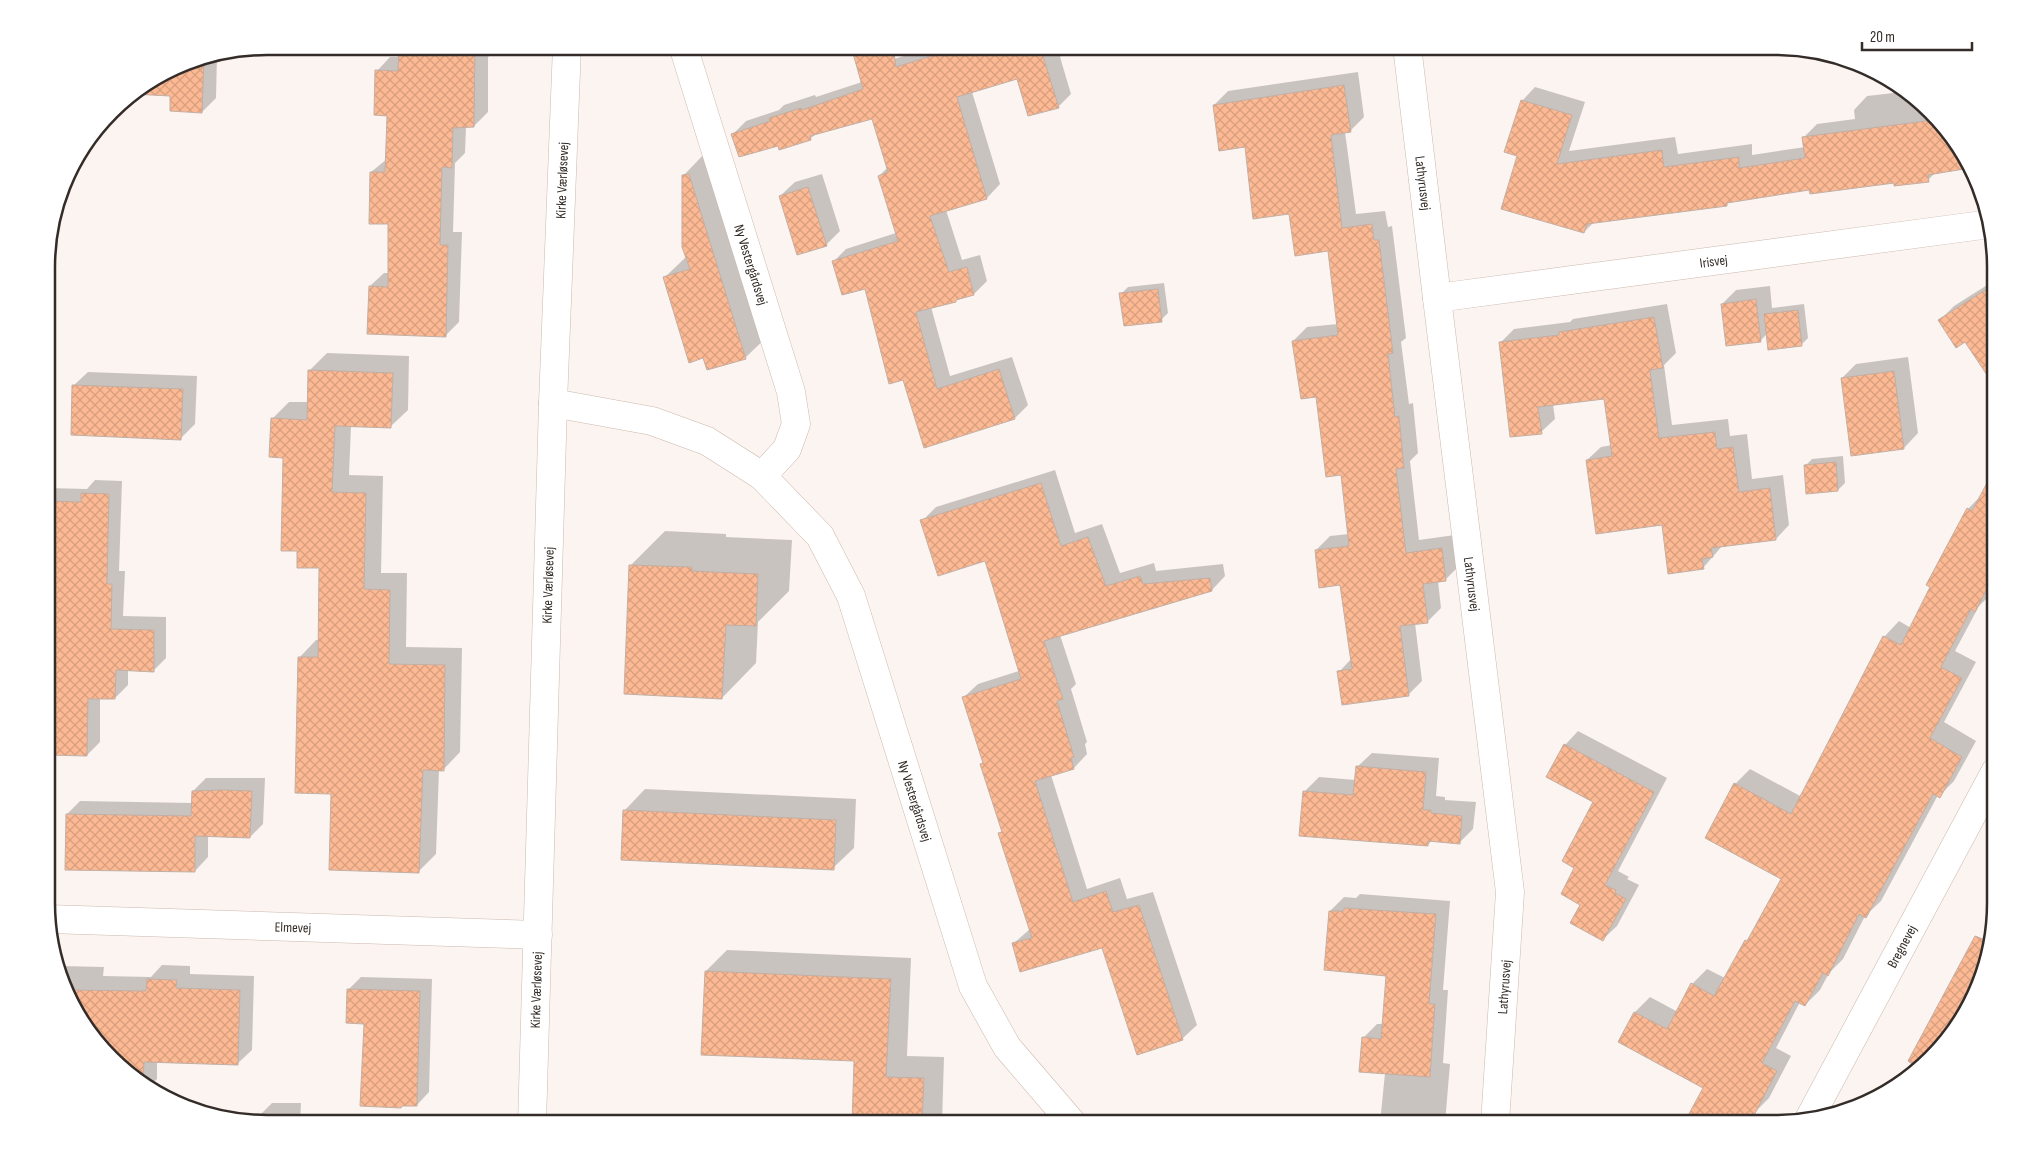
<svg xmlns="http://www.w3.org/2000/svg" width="2042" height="1170" font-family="'Sofia Sans Condensed',sans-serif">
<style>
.shadow{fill:#0003}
.building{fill:url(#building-cross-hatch);stroke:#c2afa5}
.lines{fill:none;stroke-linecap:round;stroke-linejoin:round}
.minor-casing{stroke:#ccb9ae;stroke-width:29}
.minor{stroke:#fff;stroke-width:28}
.labels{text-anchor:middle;stroke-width:4.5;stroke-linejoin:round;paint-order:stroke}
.street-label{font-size:14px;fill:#332c28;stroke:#fff}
.rim{fill:none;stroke:#332c28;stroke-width:2.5}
</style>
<defs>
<pattern id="building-cross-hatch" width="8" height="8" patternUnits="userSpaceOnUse" patternTransform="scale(1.25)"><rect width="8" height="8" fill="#fcb993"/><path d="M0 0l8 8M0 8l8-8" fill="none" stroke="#d89f7f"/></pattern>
</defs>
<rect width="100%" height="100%" fill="#fcf4f0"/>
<!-- shadow -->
<g class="shadow">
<polygon points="400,46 499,46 488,57 488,112 474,126 466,126 465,153 455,163 453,232 462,232 459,322 445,336 370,286 384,273 389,273 390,223 371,172 387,159 388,115 377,71 390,57 400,57"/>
<polygon points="734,46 770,46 737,56"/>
<polygon points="937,46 1070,47 1060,57 1071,94 1058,107 1017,78 972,92 1000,184 987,198 946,210 962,260 980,255 987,281 974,294 931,307 950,376 1012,357 1028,405 1015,418 903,378 865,287 833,262 846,249 896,233 879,176 888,167 873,117 816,134 811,138 780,148 779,144 733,134 746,121 779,110 784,105 815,95 816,97 862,82 874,65"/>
<polygon points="217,56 216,98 202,112 171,94 134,93 183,63"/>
<polygon points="1358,72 1364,117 1350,131 1345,132 1356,214 1385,211 1388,227 1392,226 1406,338 1401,342 1409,404 1413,403 1418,453 1410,461 1419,540 1455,535 1459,566 1445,580 1438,581 1441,608 1427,622 1415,623 1422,681 1408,695 1339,672 1352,658 1341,584 1316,550 1330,536 1349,534 1342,474 1318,395 1293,341 1307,327 1338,324 1329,250 1290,213 1246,146 1214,105 1228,91"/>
<polygon points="1535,87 1585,102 1569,151 1675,137 1678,154 1752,144 1752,155 1805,147 1804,137 1817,124 1855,119 1854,110 1867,96 1902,92 1959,145 1970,168 1936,172 1928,180 1810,189 1729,202 1726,204 1594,222 1584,232 1519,155 1522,101"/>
<polygon points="704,154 767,337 746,357 707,369 704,357 664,278 687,256 684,175"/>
<polygon points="822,174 840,231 826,245 780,196 795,182"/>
<polygon points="1995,280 1995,385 1966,340 1940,320 1954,306"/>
<polygon points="1164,283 1168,313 1161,320 1121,294 1128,287"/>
<polygon points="1770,286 1772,308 1804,304 1808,338 1801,345 1768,333 1760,341 1722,304 1736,290"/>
<polygon points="1667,304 1676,353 1664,365 1672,425 1728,419 1730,436 1747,434 1752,479 1783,475 1789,525 1776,539 1723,545 1703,568 1663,523 1587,460 1601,447 1612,445 1605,398 1553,404 1555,419 1541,432 1501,342 1514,329 1570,322 1573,319"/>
<polygon points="327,353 409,356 408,410 390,427 351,426 349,475 383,476 381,573 407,573 406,647 462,648 460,752 443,770 439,770 436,854 419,871 332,793 299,658 316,640 319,640 320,567 299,550 285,457 272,419 289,402 308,402 309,371"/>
<polygon points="1908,357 1918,433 1904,448 1852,454 1842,378 1856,364"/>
<polygon points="88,372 197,376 195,424 181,438 73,386"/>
<polygon points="1843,456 1845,483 1838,490 1805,466 1812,459"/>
<polygon points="1055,470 1075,533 1102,524 1120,573 1154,563 1156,571 1223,564 1225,576 1212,590 1060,635 1076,684 1071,689 1087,742 1085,744 1087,754 1074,768 1051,775 1087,889 1120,878 1127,899 1153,892 1197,1025 1183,1038 1137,1053 1103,947 1013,944 1030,929 999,834 1003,830 981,764 984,762 964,697 978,684 1019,671 986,559 922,521 936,507"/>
<polygon points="95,480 122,481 119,571 125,571 123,616 166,617 166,658 153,671 128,670 128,685 115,698 100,698 100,742 87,755 48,754 48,488 87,489"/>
<polygon points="1995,481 1995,585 1990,595 1979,606 1955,651 1976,662 1944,722 1976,741 1954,781 1939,796 1938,795 1881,901 1865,916 1843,959 1829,973 1820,990 1805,1005 1800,1002 1776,1048 1791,1056 1769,1098 1754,1113 1751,1112 1744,1123 1685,1123 1705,1087 1620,1042 1635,1012 1650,997 1678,1012 1692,984 1707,969 1725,978 1746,941 1752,935 1783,878 1735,784 1750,769 1802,797 1884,637 1899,621 1911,628 1968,509"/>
<polygon points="665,531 726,534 726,537 792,540 789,591 758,622 756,663 722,698 631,565"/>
<polygon points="1578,731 1667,778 1618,871 1629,877 1627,879 1639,885 1617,926 1603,939 1582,904 1576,868 1595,801 1565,745"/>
<polygon points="1372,753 1439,758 1436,796 1445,797 1445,800 1476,802 1473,829 1459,843 1432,840 1428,845 1305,791 1319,777 1356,780 1357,767"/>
<polygon points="206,778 265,778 263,824 250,837 208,835 208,857 195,871 67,814 80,801 193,803 193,791"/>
<polygon points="645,789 856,799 854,848 833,868 625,810"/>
<polygon points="1360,894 1450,901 1443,990 1448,990 1443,1063 1450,1064 1445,1123 1380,1123 1385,1073 1363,1038 1377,1024 1383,1024 1387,975 1330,911 1344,897 1356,898"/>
<polygon points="727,950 911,958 907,1056 944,1057 942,1124 853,1124 855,1060 706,971"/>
<polygon points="1969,962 1980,968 1966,1013 1952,1028 1933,1017"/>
<polygon points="162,965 190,966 190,974 254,976 252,1050 237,1064 157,1061 157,1079 149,1087 83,1025 61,966 104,967 103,976 151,977"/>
<polygon points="361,977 432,979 429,1092 417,1105 365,1022 348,990"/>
<polygon points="272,1103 301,1103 300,1124 253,1122"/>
</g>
<!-- building -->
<g class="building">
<polygon points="419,46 475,46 474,127 453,128 452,168 442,167 440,245 448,245 446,337 367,334 369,286 388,287 388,224 369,224 370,172 385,172 387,116 374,115 375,70 398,71 399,47"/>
<polygon points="851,46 893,46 896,67 964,46 1040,46 1059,108 1028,116 1017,79 957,97 987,199 930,216 949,272 967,267 974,295 956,300 956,302 916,312 937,389 999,369 1015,419 924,448 903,380 889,384 865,289 842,295 832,261 898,241 878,176 888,172 872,119 810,136 811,140 779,150 778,146 739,157 731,134 770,121 769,118 801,108 802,110 863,89"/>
<polygon points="204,59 202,113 170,111 170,96 132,94 183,63"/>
<polygon points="1344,85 1351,132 1331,135 1342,228 1372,224 1374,240 1379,240 1393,353 1388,354 1395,417 1399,416 1404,468 1396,469 1406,553 1442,548 1446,581 1423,584 1428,623 1400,626 1409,696 1342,705 1337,671 1352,669 1340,585 1319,588 1315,550 1349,546 1341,475 1326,477 1316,397 1301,399 1292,341 1338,335 1328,251 1295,256 1289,214 1253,219 1245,147 1219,151 1213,105"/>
<polygon points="1521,100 1572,115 1557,164 1662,150 1664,167 1739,157 1739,168 1805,158 1802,137 1933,120 1959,145 1970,168 1928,175 1929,182 1894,186 1894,183 1810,194 1809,190 1727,203 1727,206 1587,224 1584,233 1501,209 1517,156 1504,152"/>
<polygon points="689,174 746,359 707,370 703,358 689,363 663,277 690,269 682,247 682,175"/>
<polygon points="808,187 827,246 797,255 779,196"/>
<polygon points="1158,289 1162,322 1124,326 1119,293"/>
<polygon points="1985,290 1995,307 1995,387 1965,342 1956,348 1938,320"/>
<polygon points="1756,299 1761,342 1726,346 1721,304"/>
<polygon points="1798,310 1802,346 1768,350 1764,314"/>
<polygon points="1654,317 1663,368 1650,370 1659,438 1715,432 1717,449 1733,447 1739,492 1770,488 1776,540 1711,548 1713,557 1702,559 1704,569 1668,574 1662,525 1596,534 1586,460 1612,456 1604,399 1538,407 1542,434 1510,437 1499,342 1559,335 1559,332"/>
<polygon points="308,370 393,373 391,428 335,426 332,492 366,493 364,589 390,590 389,664 445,665 444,771 423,770 419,873 329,870 331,794 295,793 298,657 318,657 319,568 297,568 297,551 281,551 283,458 269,457 271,418 307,420"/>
<polygon points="1894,371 1904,449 1851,456 1841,378"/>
<polygon points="72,385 183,389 181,440 71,435"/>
<polygon points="1836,462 1838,491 1806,494 1804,465"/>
<polygon points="1995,468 1995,573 1975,612 1971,609 1941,667 1962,678 1930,738 1962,757 1940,798 1933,794 1866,918 1859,914 1828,976 1823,973 1805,1006 1795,1001 1762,1063 1777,1071 1750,1123 1684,1123 1703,1088 1618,1042 1634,1012 1667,1029 1691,983 1714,996 1745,940 1747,941 1781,879 1705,838 1734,783 1791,814 1883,636 1901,645 1930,587 1926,585 1967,508 1972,511"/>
<polygon points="1041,483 1061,546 1088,537 1106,586 1140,576 1143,584 1210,578 1212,591 1044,641 1063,699 1057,701 1074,757 1071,758 1074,769 1035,781 1073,902 1106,891 1113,912 1139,905 1183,1040 1137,1055 1102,948 1020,972 1012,943 1032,938 998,833 1002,832 980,764 983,763 962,697 1021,679 985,561 938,576 920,520"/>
<polygon points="81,493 109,494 107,584 112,584 111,629 154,630 154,672 116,670 115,699 88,699 87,756 48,755 48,501 81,502"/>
<polygon points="629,565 692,567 692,571 758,574 756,626 726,625 722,699 624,694"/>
<polygon points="1564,744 1654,792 1605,885 1616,890 1615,893 1626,899 1603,941 1570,923 1580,905 1561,894 1574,868 1562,861 1593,802 1546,777"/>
<polygon points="1356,766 1426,772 1423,810 1431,810 1431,813 1462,816 1460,844 1428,841 1428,846 1299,836 1303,791 1353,795"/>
<polygon points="223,790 252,791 250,838 195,836 195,872 65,870 66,814 191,816 192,791"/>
<polygon points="623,810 836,820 834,870 621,860"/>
<polygon points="1344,908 1436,914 1429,1004 1435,1004 1430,1077 1359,1072 1362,1037 1381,1039 1386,976 1324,970 1329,911 1344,911"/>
<polygon points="1975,936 1988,941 1966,1013 1916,1067 1908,1061"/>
<polygon points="705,971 891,979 886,1077 924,1078 922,1124 852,1124 854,1061 701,1055"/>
<polygon points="147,979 177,980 176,988 240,990 238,1065 144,1062 143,1082 83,1025 70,990 146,991"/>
<polygon points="347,989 420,991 417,1106 402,1106 401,1108 360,1106 364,1024 346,1023"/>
</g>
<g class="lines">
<!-- minor casing -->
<g class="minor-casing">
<g id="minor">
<path id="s1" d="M683 46 791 392 796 424 787 449 762 476"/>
<path id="s2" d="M1407 46 1437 298 1510 892 1495 1123"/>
<path id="s3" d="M1437 298 1990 224"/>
<path id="s4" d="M553 403 652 421 707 441 762 476 820 536 851 596 973 986 1007 1047 1073 1124"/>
<path id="s5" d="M48 919 538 935"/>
<path id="s6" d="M1809 1119 1995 772"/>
<path id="s7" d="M532 1124 553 403 567 46"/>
</g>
</g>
<!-- minor -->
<use href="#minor" class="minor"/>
</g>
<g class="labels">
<!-- street labels -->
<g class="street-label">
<text dy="5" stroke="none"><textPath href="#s7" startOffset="944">Kirke Værløsevej</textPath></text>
<text dy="5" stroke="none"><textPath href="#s2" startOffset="138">Lathyrusvej</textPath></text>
<text dy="5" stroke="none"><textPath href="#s3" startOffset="279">Irisvej</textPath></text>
<text dy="5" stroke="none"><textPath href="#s1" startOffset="229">Ny Vestergårdsvej</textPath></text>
<text dy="5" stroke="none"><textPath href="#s2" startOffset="542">Lathyrusvej</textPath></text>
<text dy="5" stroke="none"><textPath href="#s7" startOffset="539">Kirke Værløsevej</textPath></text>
<text dy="5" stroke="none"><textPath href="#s4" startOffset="590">Ny Vestergårdsvej</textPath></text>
<text dy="5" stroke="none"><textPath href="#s5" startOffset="245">Elmevej</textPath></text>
<text dy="5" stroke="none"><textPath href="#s6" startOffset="196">Bregnevej</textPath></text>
<text transform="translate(1504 987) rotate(-86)" y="5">Lathyrusvej</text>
<text dy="5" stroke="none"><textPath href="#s7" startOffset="134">Kirke Værløsevej</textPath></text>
</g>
</g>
<!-- crop -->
<path d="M0 0H2042V1170H0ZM267 55H1775A212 212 0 0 1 1987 267V903A212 212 0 0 1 1775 1115H267A212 212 0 0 1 55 903V267A212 212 0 0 1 267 55Z" fill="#fff" fill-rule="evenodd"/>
<path class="rim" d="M267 55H1775A212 212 0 0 1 1987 267V903A212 212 0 0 1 1775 1115H267A212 212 0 0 1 55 903V267A212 212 0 0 1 267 55Z"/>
<!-- scale -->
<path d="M1862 42v8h110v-8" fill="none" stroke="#332c28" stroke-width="2.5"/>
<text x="1870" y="42" font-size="15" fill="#332c28" stroke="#ffffff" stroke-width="4" paint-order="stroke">20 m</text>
</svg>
